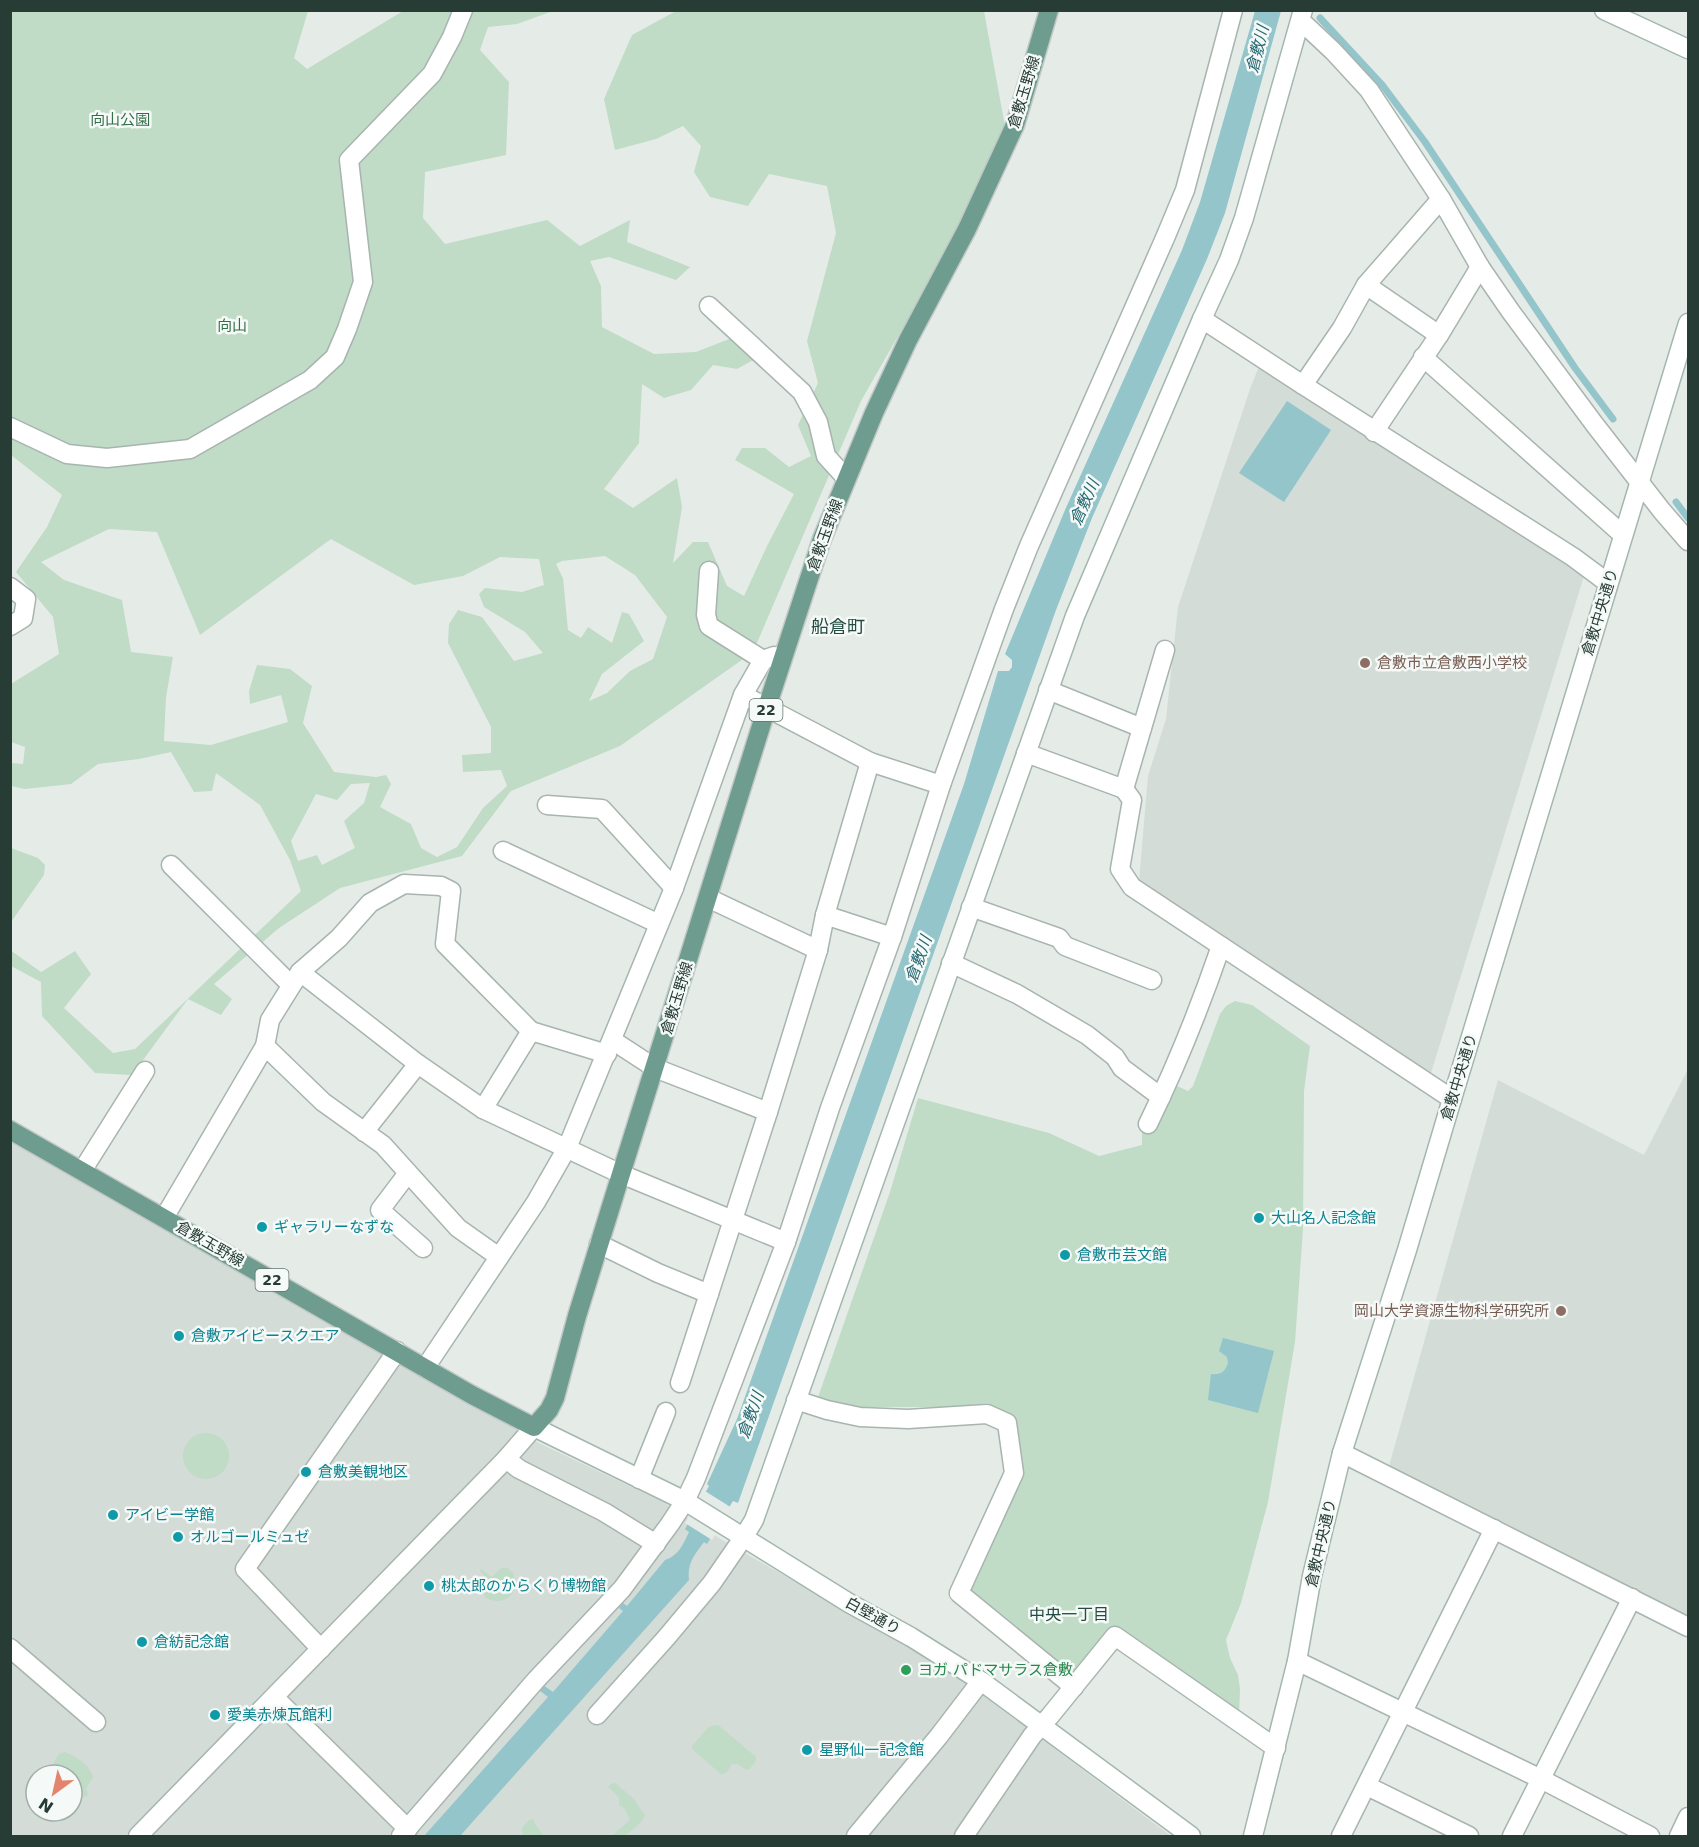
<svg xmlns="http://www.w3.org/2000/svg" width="1699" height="1847" font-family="'DejaVu Sans','Noto Sans JP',sans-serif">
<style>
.built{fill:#d3dcd7;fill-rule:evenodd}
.green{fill:#c0dbc6;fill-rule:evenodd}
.water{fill:#93c5cb}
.pier{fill:#e5ece8}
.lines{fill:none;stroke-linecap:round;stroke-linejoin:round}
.stream{stroke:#93c5cb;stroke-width:7}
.street-casing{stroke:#a8b4af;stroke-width:21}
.secondary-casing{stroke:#a4b7af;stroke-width:21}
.primary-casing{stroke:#c2c8c6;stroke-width:21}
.street{stroke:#fff;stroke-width:18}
.secondary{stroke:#fff;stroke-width:18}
.primary{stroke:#6e9d8f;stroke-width:18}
.education-dot{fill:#8d6e63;stroke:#f5f9f7;stroke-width:2}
.culture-dot{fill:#0f9aa8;stroke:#f5f9f7;stroke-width:2}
.leisure-dot{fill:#2e9e5b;stroke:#f5f9f7;stroke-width:2}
.labels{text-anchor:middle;stroke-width:5;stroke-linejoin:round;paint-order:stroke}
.shield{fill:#f5f9f7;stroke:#64756f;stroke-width:1.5}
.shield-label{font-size:14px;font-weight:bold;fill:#263c35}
.street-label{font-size:15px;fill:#263c35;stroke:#f5f9f7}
.park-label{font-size:15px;fill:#346f48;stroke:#f5f9f7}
.education-label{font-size:15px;fill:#785e54;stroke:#f5f9f7;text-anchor:start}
.culture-label{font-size:15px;fill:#0d838f;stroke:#f5f9f7;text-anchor:start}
.leisure-label{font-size:15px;fill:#27864d;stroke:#f5f9f7;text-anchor:start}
.water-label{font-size:16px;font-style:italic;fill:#266972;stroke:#f5f9f7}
.neighbourhood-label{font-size:16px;fill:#244c41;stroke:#f5f9f7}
.quarter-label{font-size:18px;fill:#244c41;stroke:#f5f9f7}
</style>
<rect width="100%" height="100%" fill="#e5ece8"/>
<!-- built -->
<g class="built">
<polygon points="1260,364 1584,576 1431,1073 1139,881 1148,776 1166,719 1178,607 1250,389"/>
<polygon points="1687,1071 1688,1072 1688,1619 1389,1466 1498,1080 1644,1155"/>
<path d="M10 1139 539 1443 663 1502 719 1538 951 1672 1019 1722 1171 1836H11ZM36 1775H72V1811H36Z"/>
</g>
<!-- green -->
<g class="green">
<path d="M11 11H308L294 58 307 69 403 11H553L517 24 488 27 480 50 509 82 506 155 425 172 423 218 445 244 547 220 580 246 630 220 627 242 690 267 676 280 609 257 590 261 601 286 602 327 654 354 696 352 747 332 755 359 737 369 713 365 691 390 664 398 642 384 639 443 604 489 633 508 677 478 682 507 673 563 693 542H708L727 586 744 596 767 546 794 494 735 460 742 448H765L789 467 811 456 798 425 818 383 807 341 836 233 827 186 769 174 748 206 710 197 694 172 701 146 683 126 656 139 615 150 604 99 632 35 676 11H984L1008 143 861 401 753 652 620 746 511 791 462 856 340 888 279 928 214 984 232 999 221 1015 188 999 132 1075 95 1073 42 1016 41 982 11 966 10 950 41 972 75 951 91 974 64 1008 113 1053 135 1049 301 891 290 860 260 805 216 773 212 791 194 792 171 752 139 759 98 764 71 784 25 789 11 786V763L23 764 25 747 11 742V684L59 654 53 617 16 572 47 527 62 495 11 455ZM109 529 157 532 200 635 331 539 414 585 463 576 500 557 539 559 544 585 522 592 485 588 479 594 484 607 525 632 543 653 514 661 482 617 458 610 449 624 448 643 491 727V753L462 755 463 772 501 770 507 786 483 808 457 847 437 857 421 848 411 824 380 807 391 784 386 775 376 777 334 772 303 723 312 686 290 669 257 665 249 691 250 704 281 695 288 722 211 745 164 741 166 697 173 657 131 652 122 600 64 580 41 562ZM605 556 635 575 667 617 653 659 630 671 607 693 589 701 602 674 644 641 629 614 622 612 612 643 588 627 581 638 568 630 563 578 556 564 562 561ZM370 783 364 803 344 821 355 848 322 865 317 855 298 861 291 841 316 794 337 800 351 784Z"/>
<polygon points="11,848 38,858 45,865 44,875 11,922"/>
<polygon points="1235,1001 1252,1005 1310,1046 1304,1091 1303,1229 1295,1342 1268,1502 1241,1603 1226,1640 1230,1658 1238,1675 1240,1689 1239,1715 1125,1635 1108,1630 1073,1678 966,1592 1021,1473 1013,1420 988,1403 954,1407 842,1407 817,1400 890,1192 918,1098 1049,1133 1099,1156 1142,1145 1142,1121 1169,1092 1177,1086 1188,1091 1193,1086 1220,1014 1226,1006"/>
<circle cx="206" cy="1456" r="23"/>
<path d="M501 1568H507L514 1573V1580L511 1582 515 1588C510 1601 498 1604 486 1598L484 1594 491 1583 480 1571 481 1569 492 1577Z"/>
<path d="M718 1725 756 1757C756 1763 751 1768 747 1770L737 1764H732L726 1773 721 1774 693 1750 692 1746 709 1727Z"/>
<path d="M65 1752C76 1757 89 1764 93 1777L86 1789 88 1794 85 1797 72 1787V1775H66L53 1764 59 1754Z"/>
<polygon points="615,1783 635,1800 638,1806 645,1815 641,1822 625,1836 607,1836 612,1836 630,1820 624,1808 619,1805 619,1797 608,1787 611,1784"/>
<polygon points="533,1819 535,1824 544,1836 523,1836 522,1828 529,1820"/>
</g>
<!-- water -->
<g class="water">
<path d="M1255 11H1281L1225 213 1207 259 1092 518 1056 610 738 1503 733 1501 707 1544 704 1542C694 1555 687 1564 689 1580L460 1836H424L548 1697 539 1690 543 1685 553 1692 623 1611 619 1608 623 1603 627 1606 665 1560C678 1556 683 1545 689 1532L685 1529 709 1486 707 1484 737 1419 964 784 998 671H1009L1012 667V660L1005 654 1065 510 1182 250 1200 202Z"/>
<polygon points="1287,401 1331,430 1284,502 1239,473"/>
<path d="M1223 1338 1274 1351 1258 1413 1208 1400 1211 1374C1221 1375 1225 1372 1228 1363L1227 1357 1219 1351Z"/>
</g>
<!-- pier -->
<polygon class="pier" points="705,1491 732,1508 712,1540 685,1523"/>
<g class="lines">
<!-- stream -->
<g class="stream">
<polyline points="1320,18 1383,86 1425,142 1575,368 1613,419"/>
<polyline points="1676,502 1688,518"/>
</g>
<!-- street casing -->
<g class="street-casing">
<g id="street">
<polyline points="1301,21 1333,51 1369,90 1441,199 1480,267 1511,312 1595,425 1662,511 1688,541"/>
<polyline points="1441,199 1366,285 1342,328 1303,385 1573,557 1608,583"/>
<polyline points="1366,285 1439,335"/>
<polyline points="709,306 802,392 818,422 826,456 846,478"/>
<polyline points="1202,319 1303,385"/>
<polyline points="1423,357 1623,535"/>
<polyline points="10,427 67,454 107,458 190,449 310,380 335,357 347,329 363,282 349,160 432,74 452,37 463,10"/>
<polyline points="1374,432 1439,335 1480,267"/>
<polyline points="709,571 706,615 709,626 763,660"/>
<polyline points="10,587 26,599 23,618 10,626"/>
<polyline points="1048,690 1142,728"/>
<polyline points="743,695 763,660 774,656"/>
<polyline points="1026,753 1124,789 1132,800 1120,869 1132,887 1452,1099"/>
<polyline points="1124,789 1165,650"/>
<polyline points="547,805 602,809 674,888"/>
<polyline points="503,851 659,924"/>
<polyline points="171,865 291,985"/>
<polyline points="708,898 818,950"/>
<polyline points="971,907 1059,938 1065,946 1152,980"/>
<polyline points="825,915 892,937"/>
<polyline points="951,963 1017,994 1087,1035 1115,1057 1122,1068 1161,1097"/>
<polyline points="300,972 418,1064 483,1109 621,1174 786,1242"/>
<polyline points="612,1040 655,1068 768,1112"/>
<polyline points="265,1046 323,1102 383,1145 458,1228 499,1257"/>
<polyline points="483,1109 531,1031 607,1054"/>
<path d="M1148 1124C1176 1067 1200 1007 1221 946"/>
<polyline points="364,1132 418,1064"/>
<polyline points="82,1171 145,1071"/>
<polyline points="408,1173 380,1210 423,1248"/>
<polyline points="164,1218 265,1046 270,1020 300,972 339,938 370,903 404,884 441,886 451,891 445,944 531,1031"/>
<polyline points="599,1244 658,1273 709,1294"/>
<polyline points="425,1368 536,1202 567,1148 674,888 743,695 870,762 941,785"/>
<polyline points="680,1383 768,1112 818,950 825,915 870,762"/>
<polyline points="796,1400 827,1410 860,1417 908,1419 987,1414 1007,1423 1014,1473 959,1593 1074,1687"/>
<polyline points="1342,1453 1688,1627"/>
<polyline points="506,1459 519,1469 604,1512 656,1544"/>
<polyline points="639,1479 666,1412"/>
<polyline points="10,1648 96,1722"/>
<polyline points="321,1649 245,1569 397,1351"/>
<polyline points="1297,1661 1539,1778 1650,1836"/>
<polyline points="274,1697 408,1829"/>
<polyline points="597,1715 666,1638 712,1583 743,1538"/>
<polyline points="1367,1786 1469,1836"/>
<polyline points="138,1836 506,1459 534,1427"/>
<polyline points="401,1836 536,1680 622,1589 670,1524 685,1501 696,1478 786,1242 830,1108 892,937 941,785 1004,609 1029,546 1165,238 1185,190 1233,10"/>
<polyline points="856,1836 939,1736 981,1681"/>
<polyline points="964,1836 1032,1736 1050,1716 1115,1636 1276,1748"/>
<polyline points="1341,1836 1494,1529"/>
<polyline points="1512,1836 1632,1598"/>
<polyline points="1679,1836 1688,1817"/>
</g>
</g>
<!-- secondary casing -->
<g class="secondary-casing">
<g id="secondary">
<polyline points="1604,10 1688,49"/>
<polyline points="534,1427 685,1501 849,1603 911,1637 981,1681 1191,1836"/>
<polyline points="743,1538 754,1520 1075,616 1202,319 1229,260 1244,218 1303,10"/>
<polyline points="1253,1836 1297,1661 1312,1576 1342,1453 1407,1250 1452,1099 1688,323"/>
</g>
</g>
<!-- primary casing -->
<g class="primary-casing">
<polyline id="primary" points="10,1130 472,1395 534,1427 549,1410 555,1398 577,1316 621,1174 767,707 822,539 874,413 908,340 967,229 1015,125 1049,10"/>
</g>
<!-- street -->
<use href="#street" class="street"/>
<!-- secondary -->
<use href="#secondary" class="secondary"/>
<!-- primary -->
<use href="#primary" class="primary"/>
</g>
<!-- markers -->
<g class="education-dot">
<circle cx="1365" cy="663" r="6"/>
<circle cx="1561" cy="1311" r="6"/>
</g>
<g class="culture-dot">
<circle cx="1259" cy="1218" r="6"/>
<circle cx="262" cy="1227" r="6"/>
<circle cx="1065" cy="1255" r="6"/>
<circle cx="179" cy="1336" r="6"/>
<circle cx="306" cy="1472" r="6"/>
<circle cx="113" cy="1515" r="6"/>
<circle cx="178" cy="1537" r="6"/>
<circle cx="429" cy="1586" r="6"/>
<circle cx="142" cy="1642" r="6"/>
<circle cx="215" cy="1715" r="6"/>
<circle cx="807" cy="1750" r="6"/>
</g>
<circle class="leisure-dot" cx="906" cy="1670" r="6"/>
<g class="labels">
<!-- shield labels -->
<g class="shield">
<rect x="749.5" y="699" width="33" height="22" rx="4.5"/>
<rect x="255.5" y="1269" width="33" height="22" rx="4.5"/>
</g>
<g class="shield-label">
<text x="766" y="715">22</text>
<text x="272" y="1285">22</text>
</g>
<!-- street labels -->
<g class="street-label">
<text transform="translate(1024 92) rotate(-73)" y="5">倉敷玉野線</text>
<text transform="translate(825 535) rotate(-70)" y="5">倉敷玉野線</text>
<text transform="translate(1600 612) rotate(-73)" y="5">倉敷中央通り</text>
<text transform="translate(677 998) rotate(-73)" y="5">倉敷玉野線</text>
<text transform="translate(1459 1077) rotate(-73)" y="5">倉敷中央通り</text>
<text transform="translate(210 1244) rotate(30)" y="5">倉敷玉野線</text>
<text transform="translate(1321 1543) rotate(-77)" y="5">倉敷中央通り</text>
<text transform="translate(873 1616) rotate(29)" y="5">白壁通り</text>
</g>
<!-- park labels -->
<g class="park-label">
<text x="120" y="125">向山公園</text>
<text x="232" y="331">向山</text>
</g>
<!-- education labels -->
<g class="education-label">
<text x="1377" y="668">倉敷市立倉敷西小学校</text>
<text x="1549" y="1316" text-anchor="end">岡山大学資源生物科学研究所</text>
</g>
<!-- culture labels -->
<g class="culture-label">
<text x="1271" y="1223">大山名人記念館</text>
<text x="274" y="1232">ギャラリーなずな</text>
<text x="1077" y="1260">倉敷市芸文館</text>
<text x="191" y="1341">倉敷アイビースクエア</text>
<text x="318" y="1477">倉敷美観地区</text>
<text x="125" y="1520">アイビー学館</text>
<text x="190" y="1542">オルゴールミュゼ</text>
<text x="441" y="1591">桃太郎のからくり博物館</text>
<text x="154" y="1647">倉紡記念館</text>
<text x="227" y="1720">愛美赤煉瓦館利</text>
<text x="819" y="1755">星野仙一記念館</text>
</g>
<!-- leisure labels -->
<g class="leisure-label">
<text x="918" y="1675">ヨガ パドマサラス倉敷</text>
</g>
<!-- water labels -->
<g class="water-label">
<text transform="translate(1257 49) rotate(-76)" y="6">倉敷川</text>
<text transform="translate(1084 502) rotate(-66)" y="6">倉敷川</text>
<text transform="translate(918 959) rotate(-70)" y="6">倉敷川</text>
<text transform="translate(750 1415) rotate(-70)" y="6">倉敷川</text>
</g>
<!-- neighbourhood labels -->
<g class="neighbourhood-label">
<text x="1069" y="1620">中央一丁目</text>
</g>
<!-- quarter labels -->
<g class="quarter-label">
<text x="838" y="633">船倉町</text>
</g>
</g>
<!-- border -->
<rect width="1699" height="1847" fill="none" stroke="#263c35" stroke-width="24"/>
<!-- north arrow -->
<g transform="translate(54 1793) rotate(213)"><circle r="28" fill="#f5f9f7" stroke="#a2ada9" stroke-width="1.5"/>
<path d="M0-4.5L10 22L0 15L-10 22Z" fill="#e3846c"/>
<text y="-9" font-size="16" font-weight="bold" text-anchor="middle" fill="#263c35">N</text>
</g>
</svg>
